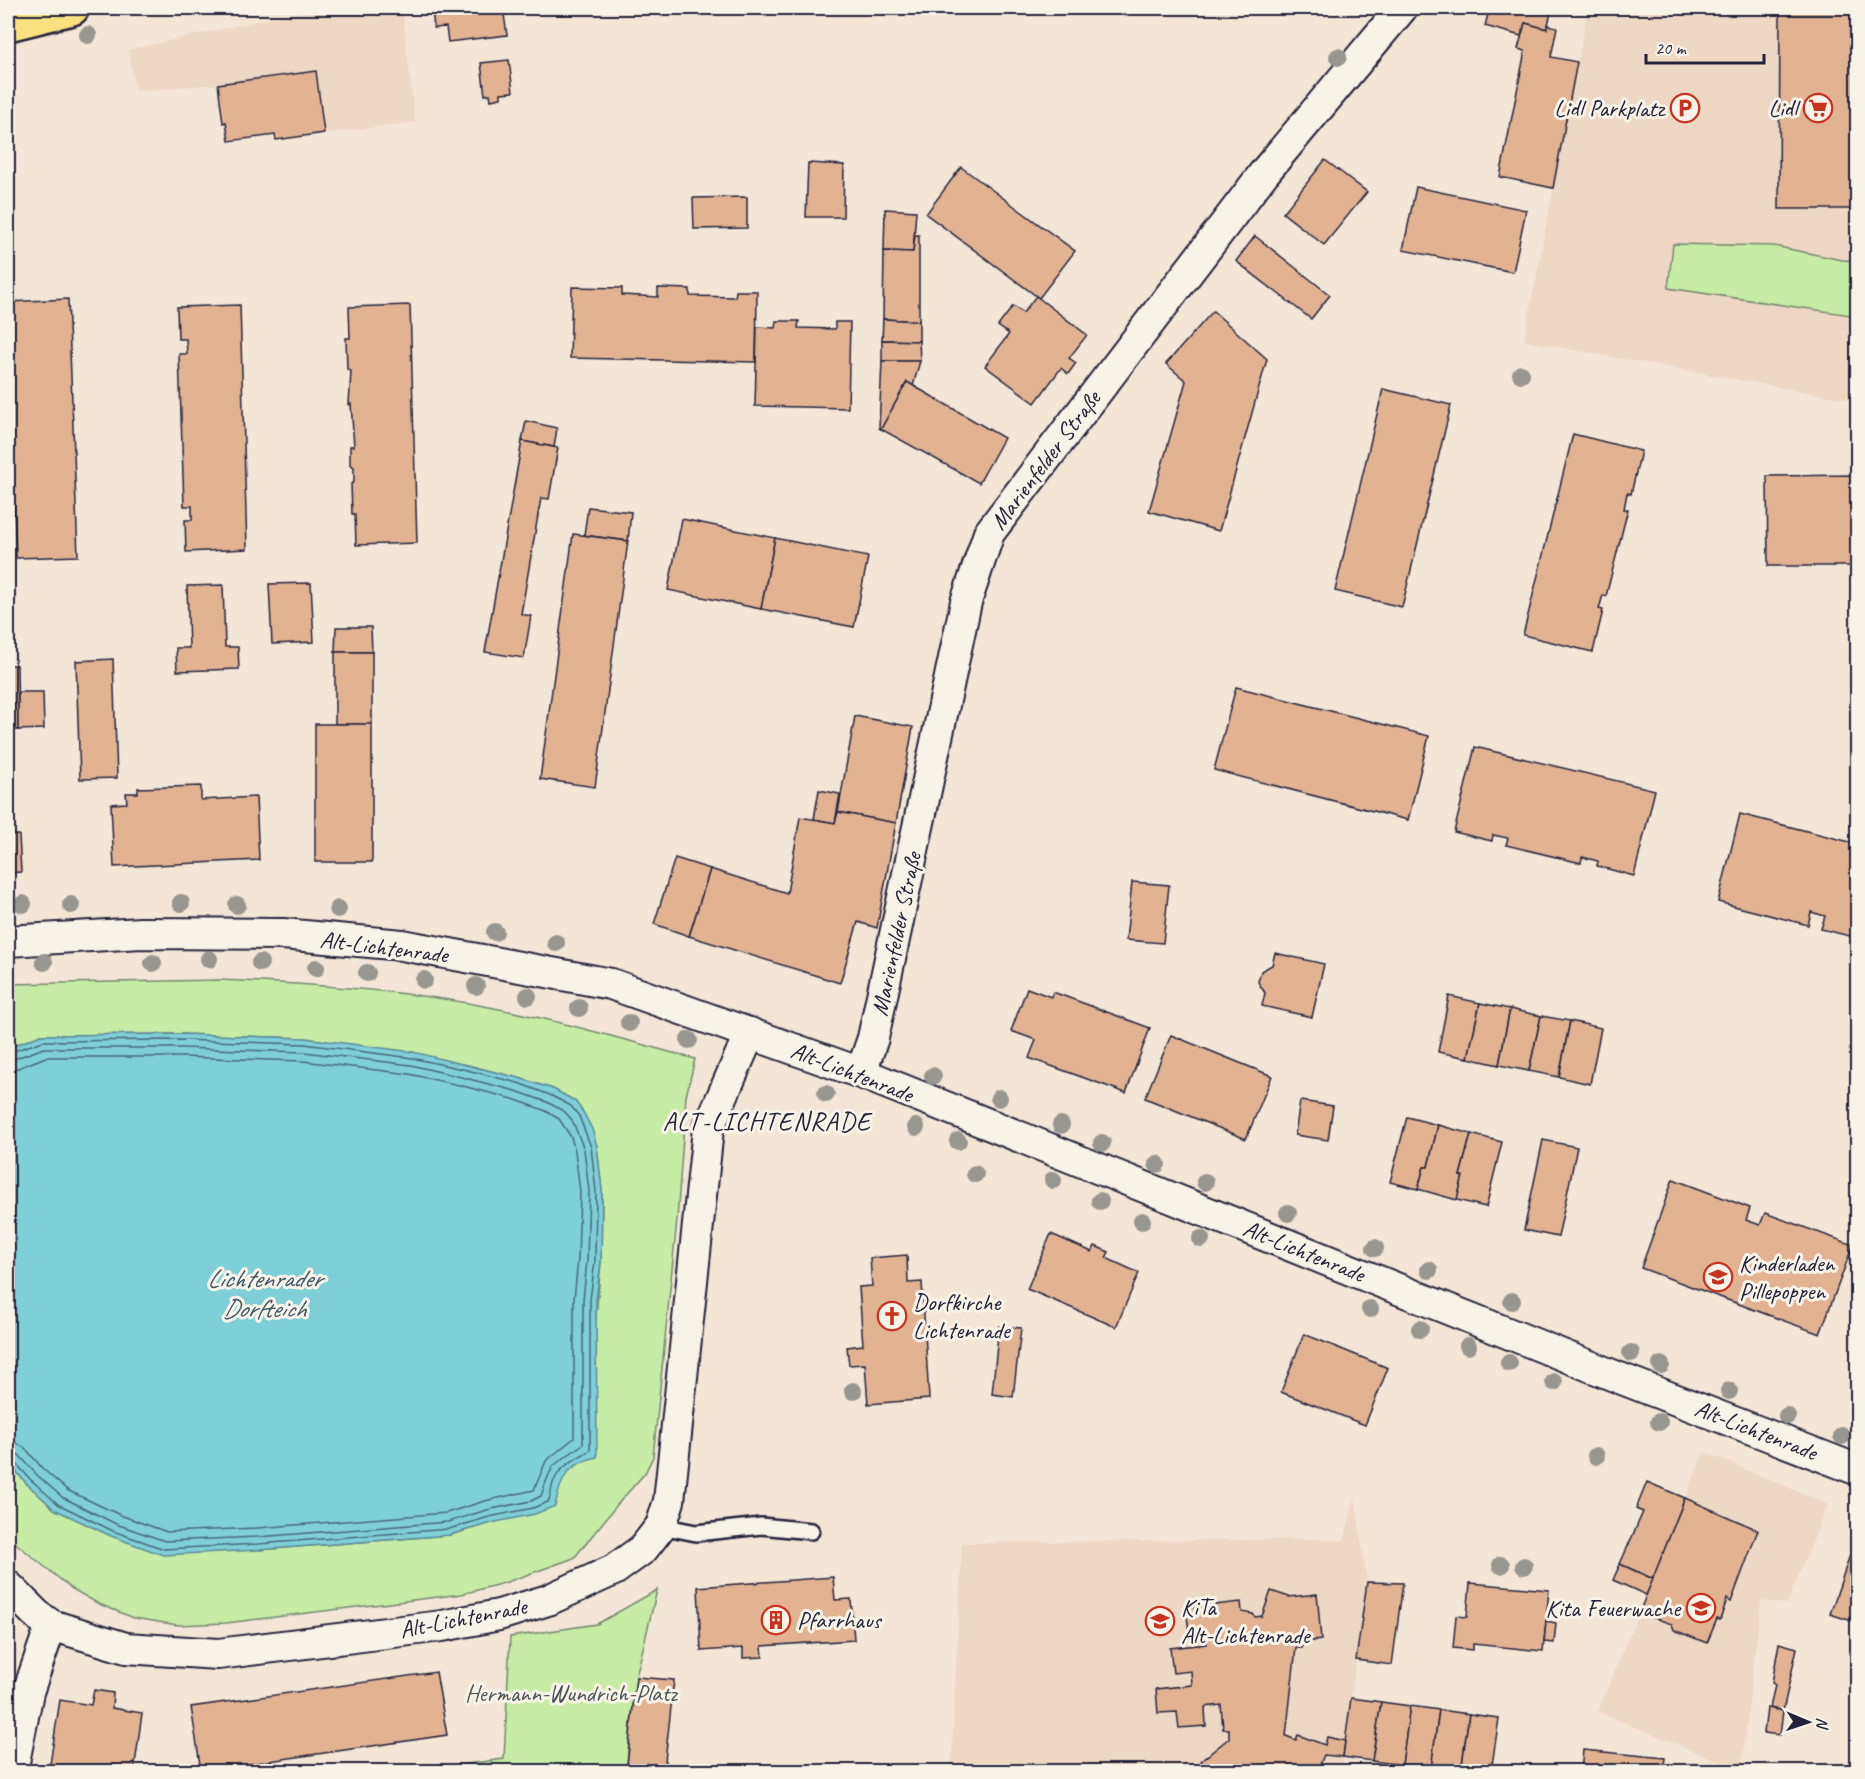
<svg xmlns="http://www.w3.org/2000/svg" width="1865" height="1779" font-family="Caveat,sans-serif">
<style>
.built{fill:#eed7c3}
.green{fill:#c7eca5;stroke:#748770;stroke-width:1.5}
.water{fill:#7fcfd8;stroke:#5a8a99;stroke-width:1.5}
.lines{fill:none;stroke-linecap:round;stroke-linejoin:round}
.shore{stroke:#47677a;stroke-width:1.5}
.building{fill:#e2b393;stroke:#22223b;stroke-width:1.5}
.service-casing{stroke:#22223b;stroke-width:20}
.minor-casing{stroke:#22223b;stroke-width:34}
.primary-casing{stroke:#22223b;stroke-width:38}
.service{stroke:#f7f3e8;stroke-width:15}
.minor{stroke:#f7f3e8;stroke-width:30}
.primary{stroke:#fae180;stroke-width:33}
.tree{fill:#979690}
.labels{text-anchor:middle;stroke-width:6;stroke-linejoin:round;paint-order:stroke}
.poi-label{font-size:24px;fill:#22223b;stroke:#f7f3e8;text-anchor:start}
.street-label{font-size:24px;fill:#22223b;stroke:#f7f3e8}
.park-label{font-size:24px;fill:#4b5456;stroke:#f7f3e8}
.neighbourhood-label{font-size:26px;letter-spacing:1.5px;fill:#22223b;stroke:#f7f3e8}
.water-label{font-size:26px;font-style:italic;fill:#3e566a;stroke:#f7f3e8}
</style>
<rect width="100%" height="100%" fill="#f3e6d7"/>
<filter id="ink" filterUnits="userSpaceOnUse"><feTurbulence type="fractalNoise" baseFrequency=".0167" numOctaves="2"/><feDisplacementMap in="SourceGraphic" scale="12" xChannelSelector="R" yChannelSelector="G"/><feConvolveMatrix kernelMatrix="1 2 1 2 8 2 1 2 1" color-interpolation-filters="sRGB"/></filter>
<g filter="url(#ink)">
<!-- built -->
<g class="built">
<polygon points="338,8 402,8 415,122 276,140 275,135 229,141 226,123 223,123 218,84 136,91 128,50 280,16"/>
<polygon points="1588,8 1857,8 1857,401 1524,341"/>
<polygon points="1704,1452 1828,1504 1787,1604 1761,1601 1741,1770 1598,1712"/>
<polygon points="1355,1496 1367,1582 1341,1771 951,1772 962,1543 1317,1539 1344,1541"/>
</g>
<!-- green -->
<g class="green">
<polygon points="1673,244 1774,246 1842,260 1857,261 1857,316 1668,288"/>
<path d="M220 980C290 983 359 987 429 997 519 1009 607 1035 695 1059L686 1096 677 1220 653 1457 645 1473 617 1505 574 1558 504 1583 462 1594 227 1623 178 1625 134 1618 99 1604 72 1589 8 1537V1462L27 1484 258 1550 450 1535 491 1523 559 1484 564 1474 583 1460 601 1262 602 1191 597 1146 575 1101 553 1089 519 1078 468 1065 305 1038 181 1034 41 1035 8 1048V984Z"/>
<polygon points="657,1590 636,1677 626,1771 443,1772 444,1767 504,1759 510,1637 597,1624"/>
</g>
<!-- water -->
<path class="water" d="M181 1034 305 1038 413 1052 519 1078 553 1089 575 1101 583 1112 592 1129 597 1146 602 1191 601 1262 596 1300 597 1457C567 1464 561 1478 555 1506L535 1514 491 1523 450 1535 258 1550 163 1555 111 1536 54 1509 27 1484 8 1462V1048L41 1035Z"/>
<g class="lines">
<!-- shore -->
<g class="shore">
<path d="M8 1053 43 1041 181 1040 304 1044 412 1058 467 1070 518 1083 550 1095 571 1106 579 1116 591 1147 596 1191 595 1261 590 1300V1450C577 1459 560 1465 553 1483 551 1489 551 1496 548 1502L533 1508 489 1517 449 1529 258 1544 164 1549 113 1531 58 1504 31 1480 14 1461 8 1459"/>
<polyline points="8,1061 44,1048 181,1048 304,1052 411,1065 465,1078 516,1091 547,1102 565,1112 572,1120 584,1149 589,1191 587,1261 583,1300 583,1444 553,1466 547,1479 541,1496 531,1501 487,1510 448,1522 258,1537 165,1541 116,1524 62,1497 37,1475 19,1455 8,1451"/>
<polyline points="8,1070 18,1068 46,1057 181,1057 303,1061 409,1074 463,1086 513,1099 544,1110 559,1119 571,1137 575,1151 580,1192 578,1260 574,1299 574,1438 546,1461 534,1490 485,1501 446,1513 257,1528 167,1532 120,1515 67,1490 43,1469 25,1448 16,1443 8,1442"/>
</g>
</g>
<!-- building -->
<g class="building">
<polygon points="443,8 503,8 507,35 448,42 446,27 434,28 432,10"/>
<polygon points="1476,8 1552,8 1547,29 1525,23 1521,36 1485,26 1488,14 1475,10"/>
<polygon points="1780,8 1858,8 1858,209 1779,209"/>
<polygon points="1525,23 1547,29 1547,25 1557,27 1551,57 1577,62 1553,188 1500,177 1525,51 1518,49"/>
<polygon points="509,60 513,92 501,93 501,98 491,100 490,94 485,95 481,63"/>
<polygon points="316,71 324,133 276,140 275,135 229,141 226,122 223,123 218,84"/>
<polygon points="1325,160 1367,192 1324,245 1283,213"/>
<polygon points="808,163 844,165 843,217 806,217"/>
<polygon points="961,167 1075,251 1039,298 926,214"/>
<polygon points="1416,187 1526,210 1513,272 1403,250"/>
<polygon points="747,197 747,228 694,229 693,198"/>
<polygon points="885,209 916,211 913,252 884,251"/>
<polygon points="915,235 919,235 919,321 883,319 884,251 913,252"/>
<polygon points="1255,236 1330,295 1311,319 1236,261"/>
<polygon points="572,287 622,288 622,295 658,297 658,288 690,289 690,296 735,297 736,291 757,291 756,362 570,358"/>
<polygon points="1036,296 1087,335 1069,358 1076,363 1068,374 1061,368 1035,403 985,366 1009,334 998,326 1013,306 1023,313"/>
<polygon points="68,299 78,556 16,558 8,350 8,302"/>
<polygon points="240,305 247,549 186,552 185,520 192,520 192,506 184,506 179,354 187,354 186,339 178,339 177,307"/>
<polygon points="410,305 417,543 356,545 355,514 352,514 351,484 354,482 354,467 350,465 350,446 354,446 351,404 349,405 351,371 347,369 346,338 350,338 349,307"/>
<polygon points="1213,311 1267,359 1219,531 1149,511 1186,381 1166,364"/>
<polygon points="883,319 919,321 919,341 882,340"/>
<polygon points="776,321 799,321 798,328 835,329 835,322 850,322 848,408 755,406 757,327 775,328"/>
<polygon points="882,340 919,341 920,361 882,361"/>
<polygon points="882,361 920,361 913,386 907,382 881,429 879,428"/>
<polygon points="907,382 1004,438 979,483 881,429"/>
<polygon points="1383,389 1451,405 1402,607 1335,591"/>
<polygon points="526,421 557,428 554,447 522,441"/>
<polygon points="1573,434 1641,451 1631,494 1627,493 1624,509 1628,509 1606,596 1603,595 1599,609 1603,610 1593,652 1523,635"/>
<polygon points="522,441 558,448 549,499 541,498 521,614 531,616 524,658 485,652"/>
<polygon points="1858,475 1858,566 1768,566 1767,476"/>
<polygon points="588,507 631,512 628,541 584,535"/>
<polygon points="682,519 775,538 761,609 668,590"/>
<polygon points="573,534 628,541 595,787 540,779"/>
<polygon points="775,538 868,557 854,627 761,609"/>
<polygon points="311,583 314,642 272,644 269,584"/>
<polygon points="223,585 225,647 238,647 239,669 177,671 176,648 189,648 187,586"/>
<polygon points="336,627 371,627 372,652 335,652"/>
<rect x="335" y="652" width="37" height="72"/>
<polygon points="113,659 117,778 80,779 76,661"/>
<polygon points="8,665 17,665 18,730 8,730"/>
<polygon points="1236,687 1429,736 1408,820 1214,770"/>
<polygon points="18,692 43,692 44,729 18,730"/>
<polygon points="855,716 913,727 896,823 838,812"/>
<rect x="315" y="724" width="57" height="138"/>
<polygon points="1475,747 1655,790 1634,876 1597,866 1598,861 1582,857 1581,863 1506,845 1508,838 1493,835 1492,841 1454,832"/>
<polygon points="201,786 201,800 256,797 259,860 114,867 111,804 127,803 126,793 138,793 138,788"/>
<polygon points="819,790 840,794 835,823 814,819"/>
<polygon points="838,812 896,823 877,928 858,922 840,983 689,936 710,869 787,893 800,817 835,823"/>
<polygon points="1740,814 1858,844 1858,938 1821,929 1825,916 1811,912 1808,925 1718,902"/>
<polygon points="8,835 19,835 21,872 8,873"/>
<polygon points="675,858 710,869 689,936 654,924"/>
<polygon points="1132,882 1169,885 1163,943 1126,940"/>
<polygon points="1275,953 1324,964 1312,1017 1262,1006 1265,993 1258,982 1261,971 1272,965"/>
<polygon points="1027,988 1051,997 1053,992 1150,1028 1126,1093 1029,1058 1036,1040 1011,1031"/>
<polygon points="1449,996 1480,1003 1468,1058 1438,1052"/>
<polygon points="1480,1003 1510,1009 1499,1065 1468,1058"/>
<polygon points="1510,1009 1541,1016 1529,1071 1499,1065"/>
<polygon points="1541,1016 1570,1021 1559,1077 1529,1071"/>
<polygon points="1570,1021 1601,1028 1590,1084 1559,1077"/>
<polygon points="1171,1035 1272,1076 1246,1139 1145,1098"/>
<polygon points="1300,1101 1333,1106 1328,1140 1295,1135"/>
<polygon points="1407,1117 1438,1125 1428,1167 1424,1167 1418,1189 1390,1182"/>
<polygon points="1438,1125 1471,1134 1460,1176 1463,1176 1457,1200 1418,1189 1424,1167 1428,1167"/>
<polygon points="1471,1134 1502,1142 1486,1207 1457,1200 1463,1176 1460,1176"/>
<polygon points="1543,1140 1577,1147 1558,1237 1524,1230"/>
<polygon points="1673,1179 1750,1208 1746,1220 1760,1225 1765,1213 1853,1245 1820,1334 1641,1268"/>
<polygon points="1051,1234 1092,1252 1095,1246 1109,1252 1106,1258 1139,1273 1116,1327 1027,1289"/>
<polygon points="907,1255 908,1283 922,1282 929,1399 868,1404 865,1364 849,1365 847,1347 863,1345 859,1287 872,1286 870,1258"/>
<polygon points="999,1326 1021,1328 1013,1397 992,1394"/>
<polygon points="1304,1334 1388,1368 1365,1425 1281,1392"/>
<polygon points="1647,1482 1685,1498 1653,1579 1620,1564 1643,1512 1636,1509"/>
<polygon points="1685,1498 1758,1530 1731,1602 1727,1599 1720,1620 1717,1619 1707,1643 1674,1630 1672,1624 1639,1613"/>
<polygon points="1851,1552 1858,1554 1858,1623 1830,1614"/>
<polygon points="1620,1564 1653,1579 1646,1595 1613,1580"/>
<polygon points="833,1577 835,1600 851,1599 854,1640 762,1646 763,1657 743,1658 743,1648 701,1651 698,1587"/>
<polygon points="1367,1582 1403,1583 1392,1665 1356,1660"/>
<polygon points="1470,1583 1549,1590 1543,1651 1473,1644 1473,1650 1453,1648 1456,1616 1467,1617"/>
<polygon points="1271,1591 1289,1597 1317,1594 1318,1603 1321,1640 1302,1642 1302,1648 1296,1648 1286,1736 1296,1740 1298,1735 1325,1745 1327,1737 1345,1741 1343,1757 1324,1755 1317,1772 1209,1772 1201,1761 1229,1738 1229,1729 1223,1729 1221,1705 1205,1707 1206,1726 1179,1728 1177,1712 1158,1713 1156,1689 1192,1685 1191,1671 1173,1673 1170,1648 1207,1644 1206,1630 1189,1632 1186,1608 1241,1602 1242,1612 1253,1614 1255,1617 1262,1616"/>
<polygon points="1546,1621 1556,1623 1554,1643 1544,1642"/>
<polygon points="1779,1643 1797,1648 1783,1711 1770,1708 1775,1685 1772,1683"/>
<polygon points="436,1672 447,1735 201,1771 191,1707"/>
<polygon points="636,1677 674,1680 664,1770 627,1766"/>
<polygon points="94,1690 113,1693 112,1708 142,1713 134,1772 99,1772 50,1764 60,1700 91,1705"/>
<polygon points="1351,1698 1381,1702 1372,1761 1343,1757"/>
<polygon points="1381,1702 1410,1706 1402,1765 1372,1761"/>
<polygon points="1410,1706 1439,1710 1431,1769 1402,1765"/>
<polygon points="1767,1708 1783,1711 1780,1735 1764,1733"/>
<polygon points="1439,1710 1469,1714 1461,1772 1431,1769"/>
<polygon points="1469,1714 1499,1718 1491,1772 1461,1772"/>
<polygon points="1583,1750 1665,1758 1663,1772 1581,1772"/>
</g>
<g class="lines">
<!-- service casing -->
<g class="service-casing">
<polyline id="service" points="661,1526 696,1533 761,1526 811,1531"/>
</g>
<!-- minor casing -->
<g class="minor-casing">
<g id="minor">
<polyline points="8,941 141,933 283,934 402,945 611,984 861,1073 1617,1377 1858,1470"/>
<polyline points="861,1073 873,1038 966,602 989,533 1264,173 1402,8"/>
<polyline points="8,1586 37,1615 51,1625 126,1648 218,1654 442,1626 499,1615 548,1600 614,1570 643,1549 661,1526 669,1501 708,1129 750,1033"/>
<polyline points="12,1772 28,1692 51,1625"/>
</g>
</g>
<!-- primary casing -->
<g class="primary-casing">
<polyline id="primary" points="8,24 72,8"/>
</g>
<!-- service -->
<use href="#service" class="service"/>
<!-- minor -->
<use href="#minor" class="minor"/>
<!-- primary -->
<use href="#primary" class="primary"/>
</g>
<!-- trees -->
<g class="tree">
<circle cx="88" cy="35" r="9"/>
<circle cx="1338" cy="57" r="9"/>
<circle cx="1521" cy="374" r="9"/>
<circle cx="181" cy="903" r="9"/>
<circle cx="23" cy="904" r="9"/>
<circle cx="71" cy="905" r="9"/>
<circle cx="237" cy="905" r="9"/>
<circle cx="338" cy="909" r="9"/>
<circle cx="495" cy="932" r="9"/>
<circle cx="556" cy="943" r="9"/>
<circle cx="209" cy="959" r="9"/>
<circle cx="44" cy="962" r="9"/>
<circle cx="153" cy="963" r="9"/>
<circle cx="260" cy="963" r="9"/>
<circle cx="316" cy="968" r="9"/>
<circle cx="367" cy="973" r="9"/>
<circle cx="424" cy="980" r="9"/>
<circle cx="476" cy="986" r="9"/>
<circle cx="528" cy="996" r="9"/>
<circle cx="579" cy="1008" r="9"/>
<circle cx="629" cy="1023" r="9"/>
<circle cx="689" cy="1040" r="9"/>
<circle cx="933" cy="1076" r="9"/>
<circle cx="826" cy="1094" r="9"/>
<circle cx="999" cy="1098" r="9"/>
<circle cx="1061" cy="1125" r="9"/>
<circle cx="916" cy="1127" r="9"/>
<circle cx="958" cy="1141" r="9"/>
<circle cx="1102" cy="1143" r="9"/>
<circle cx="1157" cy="1164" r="9"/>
<circle cx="975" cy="1174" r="9"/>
<circle cx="1053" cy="1180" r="9"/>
<circle cx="1205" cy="1182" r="9"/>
<circle cx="1100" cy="1201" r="9"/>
<circle cx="1288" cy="1213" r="9"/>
<circle cx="1142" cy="1221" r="9"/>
<circle cx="1201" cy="1239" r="9"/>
<circle cx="1375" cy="1248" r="9"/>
<circle cx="1429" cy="1270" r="9"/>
<circle cx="1512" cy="1301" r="9"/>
<circle cx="1370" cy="1309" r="9"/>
<circle cx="1420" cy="1329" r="9"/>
<circle cx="1468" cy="1346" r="9"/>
<circle cx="1631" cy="1353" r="9"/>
<circle cx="1509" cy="1363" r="9"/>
<circle cx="1661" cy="1365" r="9"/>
<circle cx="1554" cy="1382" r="9"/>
<circle cx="853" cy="1391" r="9"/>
<circle cx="1729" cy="1391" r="9"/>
<circle cx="1787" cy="1416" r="9"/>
<circle cx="1659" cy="1422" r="9"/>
<circle cx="1842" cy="1436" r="9"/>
<circle cx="1596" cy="1456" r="9"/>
<circle cx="1501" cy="1565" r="9"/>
<circle cx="1524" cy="1566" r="9"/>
</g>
</g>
<!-- icons -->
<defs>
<g id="parking-ring" transform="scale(1.5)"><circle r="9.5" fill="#f7f3e8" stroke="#c8321e" stroke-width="1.5"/><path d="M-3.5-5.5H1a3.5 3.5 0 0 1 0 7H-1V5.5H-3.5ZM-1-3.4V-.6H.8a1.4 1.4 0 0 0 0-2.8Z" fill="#c8321e"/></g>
<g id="supermarket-ring" transform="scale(1.5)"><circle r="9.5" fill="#f7f3e8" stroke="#c8321e" stroke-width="1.5"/><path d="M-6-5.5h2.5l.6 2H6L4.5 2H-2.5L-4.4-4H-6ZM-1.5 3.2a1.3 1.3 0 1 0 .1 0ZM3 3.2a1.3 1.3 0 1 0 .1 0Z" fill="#c8321e"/></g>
<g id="school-ring" transform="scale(1.5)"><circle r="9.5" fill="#f7f3e8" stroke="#c8321e" stroke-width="1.5"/><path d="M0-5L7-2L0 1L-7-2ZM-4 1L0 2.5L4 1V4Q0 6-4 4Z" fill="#c8321e"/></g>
<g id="church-ring" transform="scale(1.5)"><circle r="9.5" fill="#f7f3e8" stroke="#c8321e" stroke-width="1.5"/><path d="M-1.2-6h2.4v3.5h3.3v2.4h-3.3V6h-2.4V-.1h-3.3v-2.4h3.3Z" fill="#c8321e"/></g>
<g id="building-ring" transform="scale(1.5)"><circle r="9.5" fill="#f7f3e8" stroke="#c8321e" stroke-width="1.5"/><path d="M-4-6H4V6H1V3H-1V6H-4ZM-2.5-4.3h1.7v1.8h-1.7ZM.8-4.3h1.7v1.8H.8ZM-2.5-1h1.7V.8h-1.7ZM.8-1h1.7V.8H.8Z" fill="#c8321e"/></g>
</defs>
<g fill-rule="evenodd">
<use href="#parking-ring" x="1685" y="108"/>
<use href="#supermarket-ring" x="1818" y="108"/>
<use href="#school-ring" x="1718" y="1277"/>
<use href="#church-ring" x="892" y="1316"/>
<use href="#school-ring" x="1701" y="1608"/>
<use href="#building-ring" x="776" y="1620"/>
<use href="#school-ring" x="1160" y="1621"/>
</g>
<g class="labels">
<!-- poi labels -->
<g class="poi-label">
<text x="1664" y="116" text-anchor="end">Lidl Parkplatz</text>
<text x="1797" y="116" text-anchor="end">Lidl</text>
<text x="1739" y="1271">Kinderladen<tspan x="1739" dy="28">Pillepoppen</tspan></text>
<text x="913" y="1310">Dorfkirche<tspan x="913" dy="28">Lichtenrade</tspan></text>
<text x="1181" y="1615">KiTa<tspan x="1181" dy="28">Alt-Lichtenrade</tspan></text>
<text x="1680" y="1616" text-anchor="end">Kita Feuerwache</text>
<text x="797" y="1628">Pfarrhaus</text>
</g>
<!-- street labels -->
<g class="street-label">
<text transform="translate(1045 460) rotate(-53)" y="8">Marienfelder Straße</text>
<text transform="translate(896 934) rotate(-78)" y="8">Marienfelder Straße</text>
<text transform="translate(384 947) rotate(7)" y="8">Alt-Lichtenrade</text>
<text transform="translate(852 1072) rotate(21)" y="8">Alt-Lichtenrade</text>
<text transform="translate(1304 1251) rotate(22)" y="8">Alt-Lichtenrade</text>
<text transform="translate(1756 1430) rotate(21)" y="8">Alt-Lichtenrade</text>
<text transform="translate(463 1618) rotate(-11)" y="8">Alt-Lichtenrade</text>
</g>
<!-- park labels -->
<g class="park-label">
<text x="571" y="1701">Hermann-Wundrich-Platz</text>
</g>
<!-- neighbourhood labels -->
<g class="neighbourhood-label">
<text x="767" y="1130">ALT-LICHTENRADE</text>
</g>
<!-- water labels -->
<g class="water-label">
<text x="264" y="1287">Lichtenrader<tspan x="264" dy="30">Dorfteich</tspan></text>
</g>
</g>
<!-- margin -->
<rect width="1865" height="1779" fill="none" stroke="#f7f3e8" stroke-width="30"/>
<rect x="15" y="15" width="1835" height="1749" fill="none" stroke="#22223b" stroke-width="2" filter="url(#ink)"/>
<!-- north arrow -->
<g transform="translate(1808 1722) rotate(92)" stroke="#f7f3e8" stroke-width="4.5" paint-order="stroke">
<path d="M0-4.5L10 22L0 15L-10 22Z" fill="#22223b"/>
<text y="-9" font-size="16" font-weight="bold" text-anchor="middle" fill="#22223b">N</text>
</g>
<!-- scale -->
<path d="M1646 54v9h118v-9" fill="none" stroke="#22223b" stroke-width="3"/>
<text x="1655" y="54" font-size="18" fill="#22223b" stroke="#f7f3e8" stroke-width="4.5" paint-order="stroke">20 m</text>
</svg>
